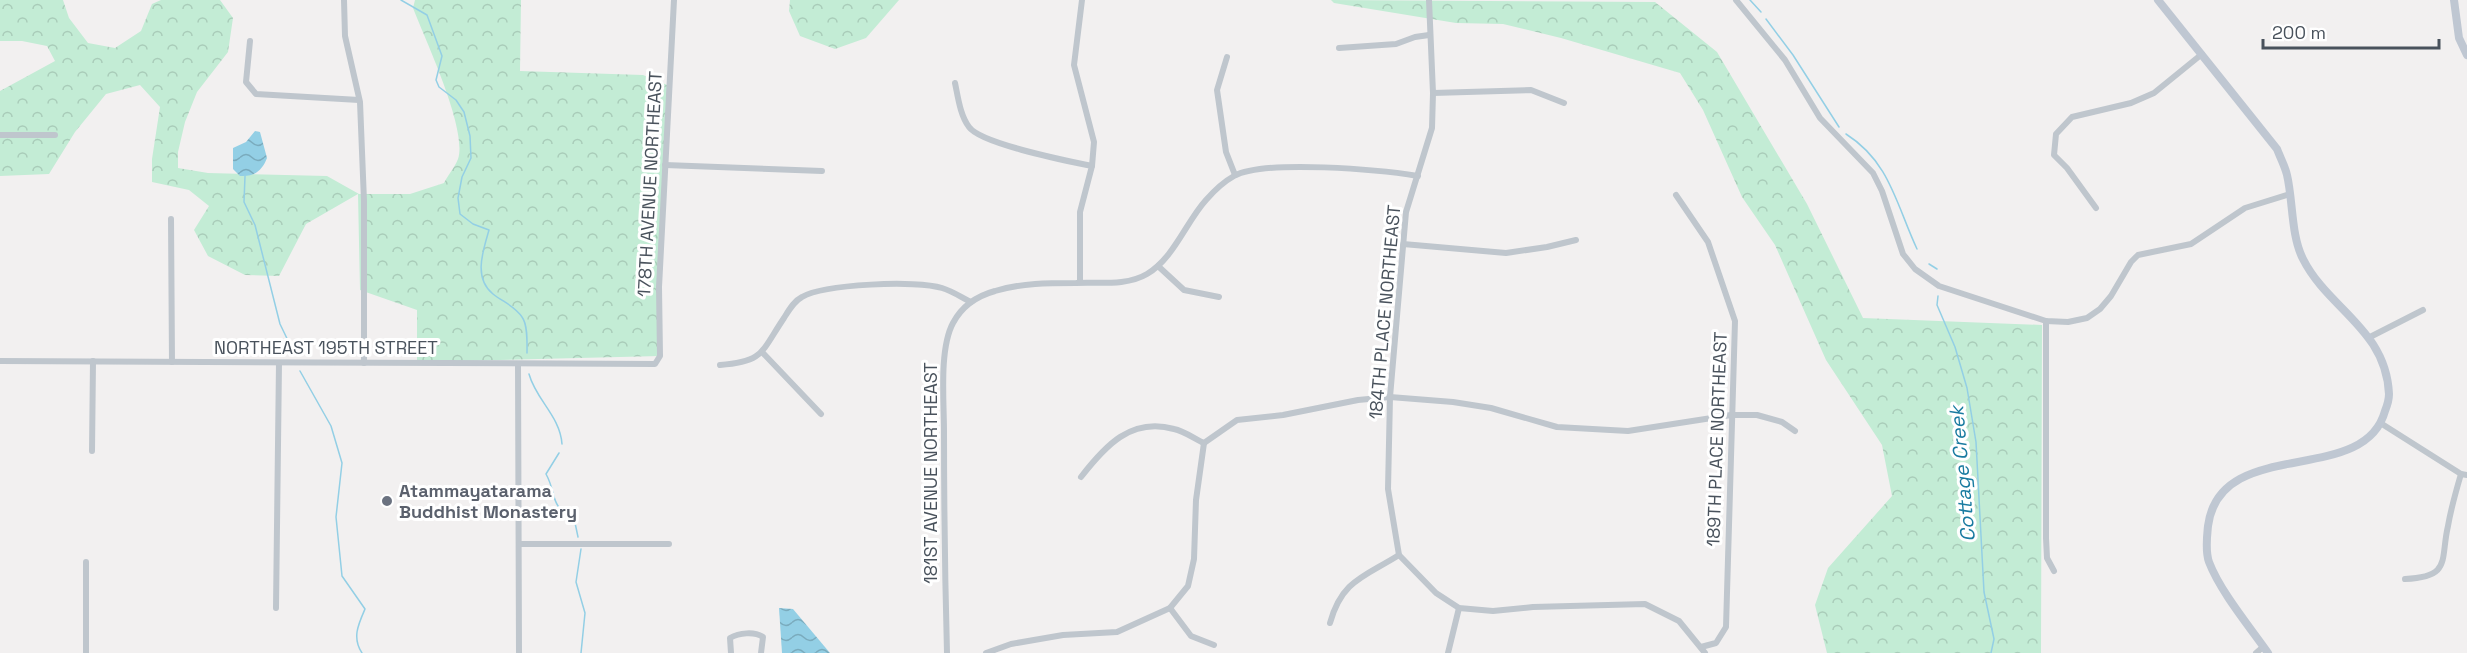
<svg xmlns="http://www.w3.org/2000/svg" width="2467" height="653" font-family="'Space Grotesk',sans-serif">
<style>
.forest{fill:url(#forest-crowns)}
.water{fill:url(#water-waves)}
.lines{fill:none;stroke-linecap:round;stroke-linejoin:round}
.stream{stroke:#93cfe5;stroke-width:1.5}
.street{stroke:#bfc6cd;stroke-width:6}
.secondary{stroke:#bfc7d2;stroke-width:8}
.worship-dot{fill:#6b7280;stroke:#fff;stroke-width:2}
.labels{text-anchor:middle;stroke-width:6;stroke-linejoin:round;paint-order:stroke}
.street-label{font-size:18px;fill:#49525c;stroke:#fff}
.worship-label{font-size:18px;font-weight:bold;fill:#5b616d;stroke:#fff;text-anchor:start}
.water-label{font-size:20px;font-style:italic;fill:#197ba0;stroke:#fff}
</style>
<defs>
<pattern id="forest-crowns" width="20" height="18" patternUnits="userSpaceOnUse" patternTransform="scale(1.5)"><rect width="20" height="18" fill="#c3ecd5"/><path d="M2 6a3 3 0 1 1 6 0M12 15a3 3 0 1 1 6 0" fill="none" stroke="#a9ccb9"/></pattern>
<pattern id="water-waves" width="16" height="10" patternUnits="userSpaceOnUse" patternTransform="scale(1.5)"><rect width="16" height="10" fill="#93cfe5"/><path d="M0 5q4-4 8 0t8 0" fill="none" stroke="#7aabbd"/></pattern>
</defs>
<rect width="100%" height="100%" fill="#f2f0f0"/>
<!-- forest -->
<g class="forest">
<path d="M0 0H63L69 18 88 43 115 48 141 31 152 4 161 0H220L233 18 228 52 197 92 185 122 178 152V168L208 173 327 176 359 194H410L444 183C448 175 455 167 458 159 468 130 425 39 413 8L415 0H521L520 71 643 75 672 87 659 287 660 356 417 362V310L360 290 358 194 306 224 279 276 245 275 208 256 194 230 209 206 189 190 152 182V159L160 107 140 85 106 94 75 132 49 174 0 176V91L55 61 47 46 22 41H0Z"/>
<polygon points="790,0 899,0 866,38 835,49 800,36 789,11"/>
<polygon points="1331,0 1655,2 1717,52 1807,204 1863,318 2042,325 2041,653 1827,653 1815,605 1828,568 1892,496 1882,445 1826,360 1775,245 1742,197 1703,110 1680,73 1561,38 1503,24 1456,23 1334,3"/>
</g>
<!-- water -->
<g class="water">
<path d="M255 131 260 132 267 158C262 171 254 177 240 176L233 169V148L246 142Z"/>
<polygon points="779,608 793,609 830,653 782,653"/>
</g>
<g class="lines">
<!-- stream -->
<g class="stream">
<path d="M401 0 427 15 442 56 436 80 439 87 456 100 464 112 470 136 471 158 462 177 458 198 460 214 473 224 489 230C483 251 473 278 493 294 503 302 515 306 522 317 528 325 527 343 527 353"/>
<polyline points="1750,0 1761,12"/>
<polyline points="1766,19 1793,55 1839,127"/>
<path d="M1846 134C1890 162 1896 204 1917 249"/>
<polyline points="245,176 244,202 255,225 280,324 293,351"/>
<polyline points="1929,264 1937,269"/>
<polyline points="1938,296 1937,305 1955,347 1967,388 1976,442 1984,592 1994,639 1991,653"/>
<path d="M300 371 331 426 342 463 336 517 342 576 365 609C358 625 352 638 362 653"/>
<path d="M529 374C536 400 560 416 562 444"/>
<path d="M559 453 546 474C558 496 548 505 574 518L578 537"/>
<polyline points="581,653 585,613 576,582 581,549"/>
</g>
<!-- street -->
<g class="street">
<polyline points="344,0 345,36 360,102 364,201 364,363"/>
<polyline points="1429,0 1433,93 1432,128 1406,212 1390,397 1388,489 1399,555 1436,593 1459,608 1493,611 1533,607 1645,604 1679,621 1705,653"/>
<polyline points="1736,0 1785,60 1820,118 1873,173 1882,191 1903,254 1915,269 1939,286 2046,321 2068,322 2087,318 2100,309 2111,296 2131,262 2138,255 2191,244 2245,208 2290,194"/>
<polyline points="250,41 246,82 256,94 359,100"/>
<polyline points="1339,48 1396,44 1415,37 1429,35"/>
<polyline points="1227,57 1217,90 1226,152 1235,175"/>
<path d="M955 83C958 97 960 115 969 127 981 144 1068 161 1092 166"/>
<polyline points="1433,93 1531,90 1564,103"/>
<polyline points="0,135 55,135"/>
<polyline points="665,165 822,171"/>
<polyline points="1676,195 1708,242 1735,321 1726,627 1716,643 1701,647"/>
<polyline points="2096,208 2067,168 2054,155 2056,134 2072,117 2131,103 2154,93 2202,54"/>
<polyline points="171,219 172,362"/>
<polyline points="1403,244 1506,253 1547,247 1576,240"/>
<polyline points="1158,266 1184,290 1219,297"/>
<polyline points="1080,282 1080,212 1092,166 1094,142 1074,65 1082,0"/>
<polyline points="2046,321 2046,538 2047,558 2054,571"/>
<polyline points="2370,337 2423,310"/>
<polyline points="762,352 821,414"/>
<polyline points="0,361 655,364 660,356 659,287 674,0"/>
<polyline points="518,364 519,653"/>
<path d="M720 365C764 362 761 352 784 318 789 310 794 301 802 297 824 284 917 280 942 288 952 291 961 297 971 302"/>
<polyline points="2382,424 2461,474 2467,475"/>
<polyline points="92,451 93,361"/>
<path d="M1081 477C1105 446 1131 417 1174 429 1184 431 1195 439 1204 443L1237 420 1283 415 1358 400 1390 397 1453 402 1491 408 1557 427 1628 431 1731 415H1757L1782 422 1795 431"/>
<polyline points="519,544 669,544"/>
<path d="M2405 579C2452 577 2440 560 2448 526 2451 508 2456 491 2461 474"/>
<polyline points="276,608 279,363"/>
<polyline points="1170,608 1191,636 1214,645"/>
<path d="M1330 623C1342 580 1364 577 1399 555"/>
<polyline points="86,653 86,562"/>
<path d="M731 653 730 638C739 633 754 631 763 637L761 653"/>
<path d="M947 653C945 579 944 505 944 431 944 401 939 349 953 323 962 306 977 296 995 291 1021 283 1049 283 1076 283 1099 282 1127 286 1147 274 1174 258 1186 222 1206 200 1213 192 1225 181 1234 176 1265 159 1382 170 1418 176"/>
<polyline points="986,653 1011,644 1063,635 1117,632 1170,608 1188,586 1194,559 1196,500 1204,443"/>
<polyline points="1448,653 1459,608"/>
<polyline points="2256,653 2263,647"/>
</g>
<!-- secondary -->
<g class="secondary">
<path d="M2158 0 2277 149C2280 157 2285 166 2287 175 2293 200 2291 236 2303 259 2328 309 2386 329 2389 394 2389 399 2387 406 2385 411 2364 488 2220 434 2208 526 2207 536 2205 551 2209 562 2220 591 2249 626 2268 653"/>
<polyline points="2454,0 2459,38 2467,55"/>
</g>
</g>
<!-- markers -->
<circle class="worship-dot" cx="387" cy="501" r="6"/>
<g class="labels">
<!-- street labels -->
<g class="street-label">
<text transform="translate(650 184) rotate(-87)" y="6">178TH AVENUE NORTHEAST</text>
<text transform="translate(1385 312) rotate(-85)" y="6">184TH PLACE NORTHEAST</text>
<text x="326" y="354">NORTHEAST 195TH STREET</text>
<text transform="translate(1717 439) rotate(-88)" y="6">189TH PLACE NORTHEAST</text>
<text transform="translate(931 473) rotate(-90)" y="6">181ST AVENUE NORTHEAST</text>
</g>
<!-- worship labels -->
<g class="worship-label">
<text x="399" y="497">Atammayatarama<tspan x="399" dy="21">Buddhist Monastery</tspan></text>
</g>
<!-- water labels -->
<g class="water-label">
<text transform="translate(1962 474) rotate(-95)" y="7">Cottage Creek</text>
</g>
</g>
<!-- scale -->
<path d="M2263 39v9h176v-9" fill="none" stroke="#49525c" stroke-width="3"/>
<text x="2272" y="39" font-size="18" fill="#49525c" stroke="#ffffff" stroke-width="4.5" paint-order="stroke">200 m</text>
</svg>
